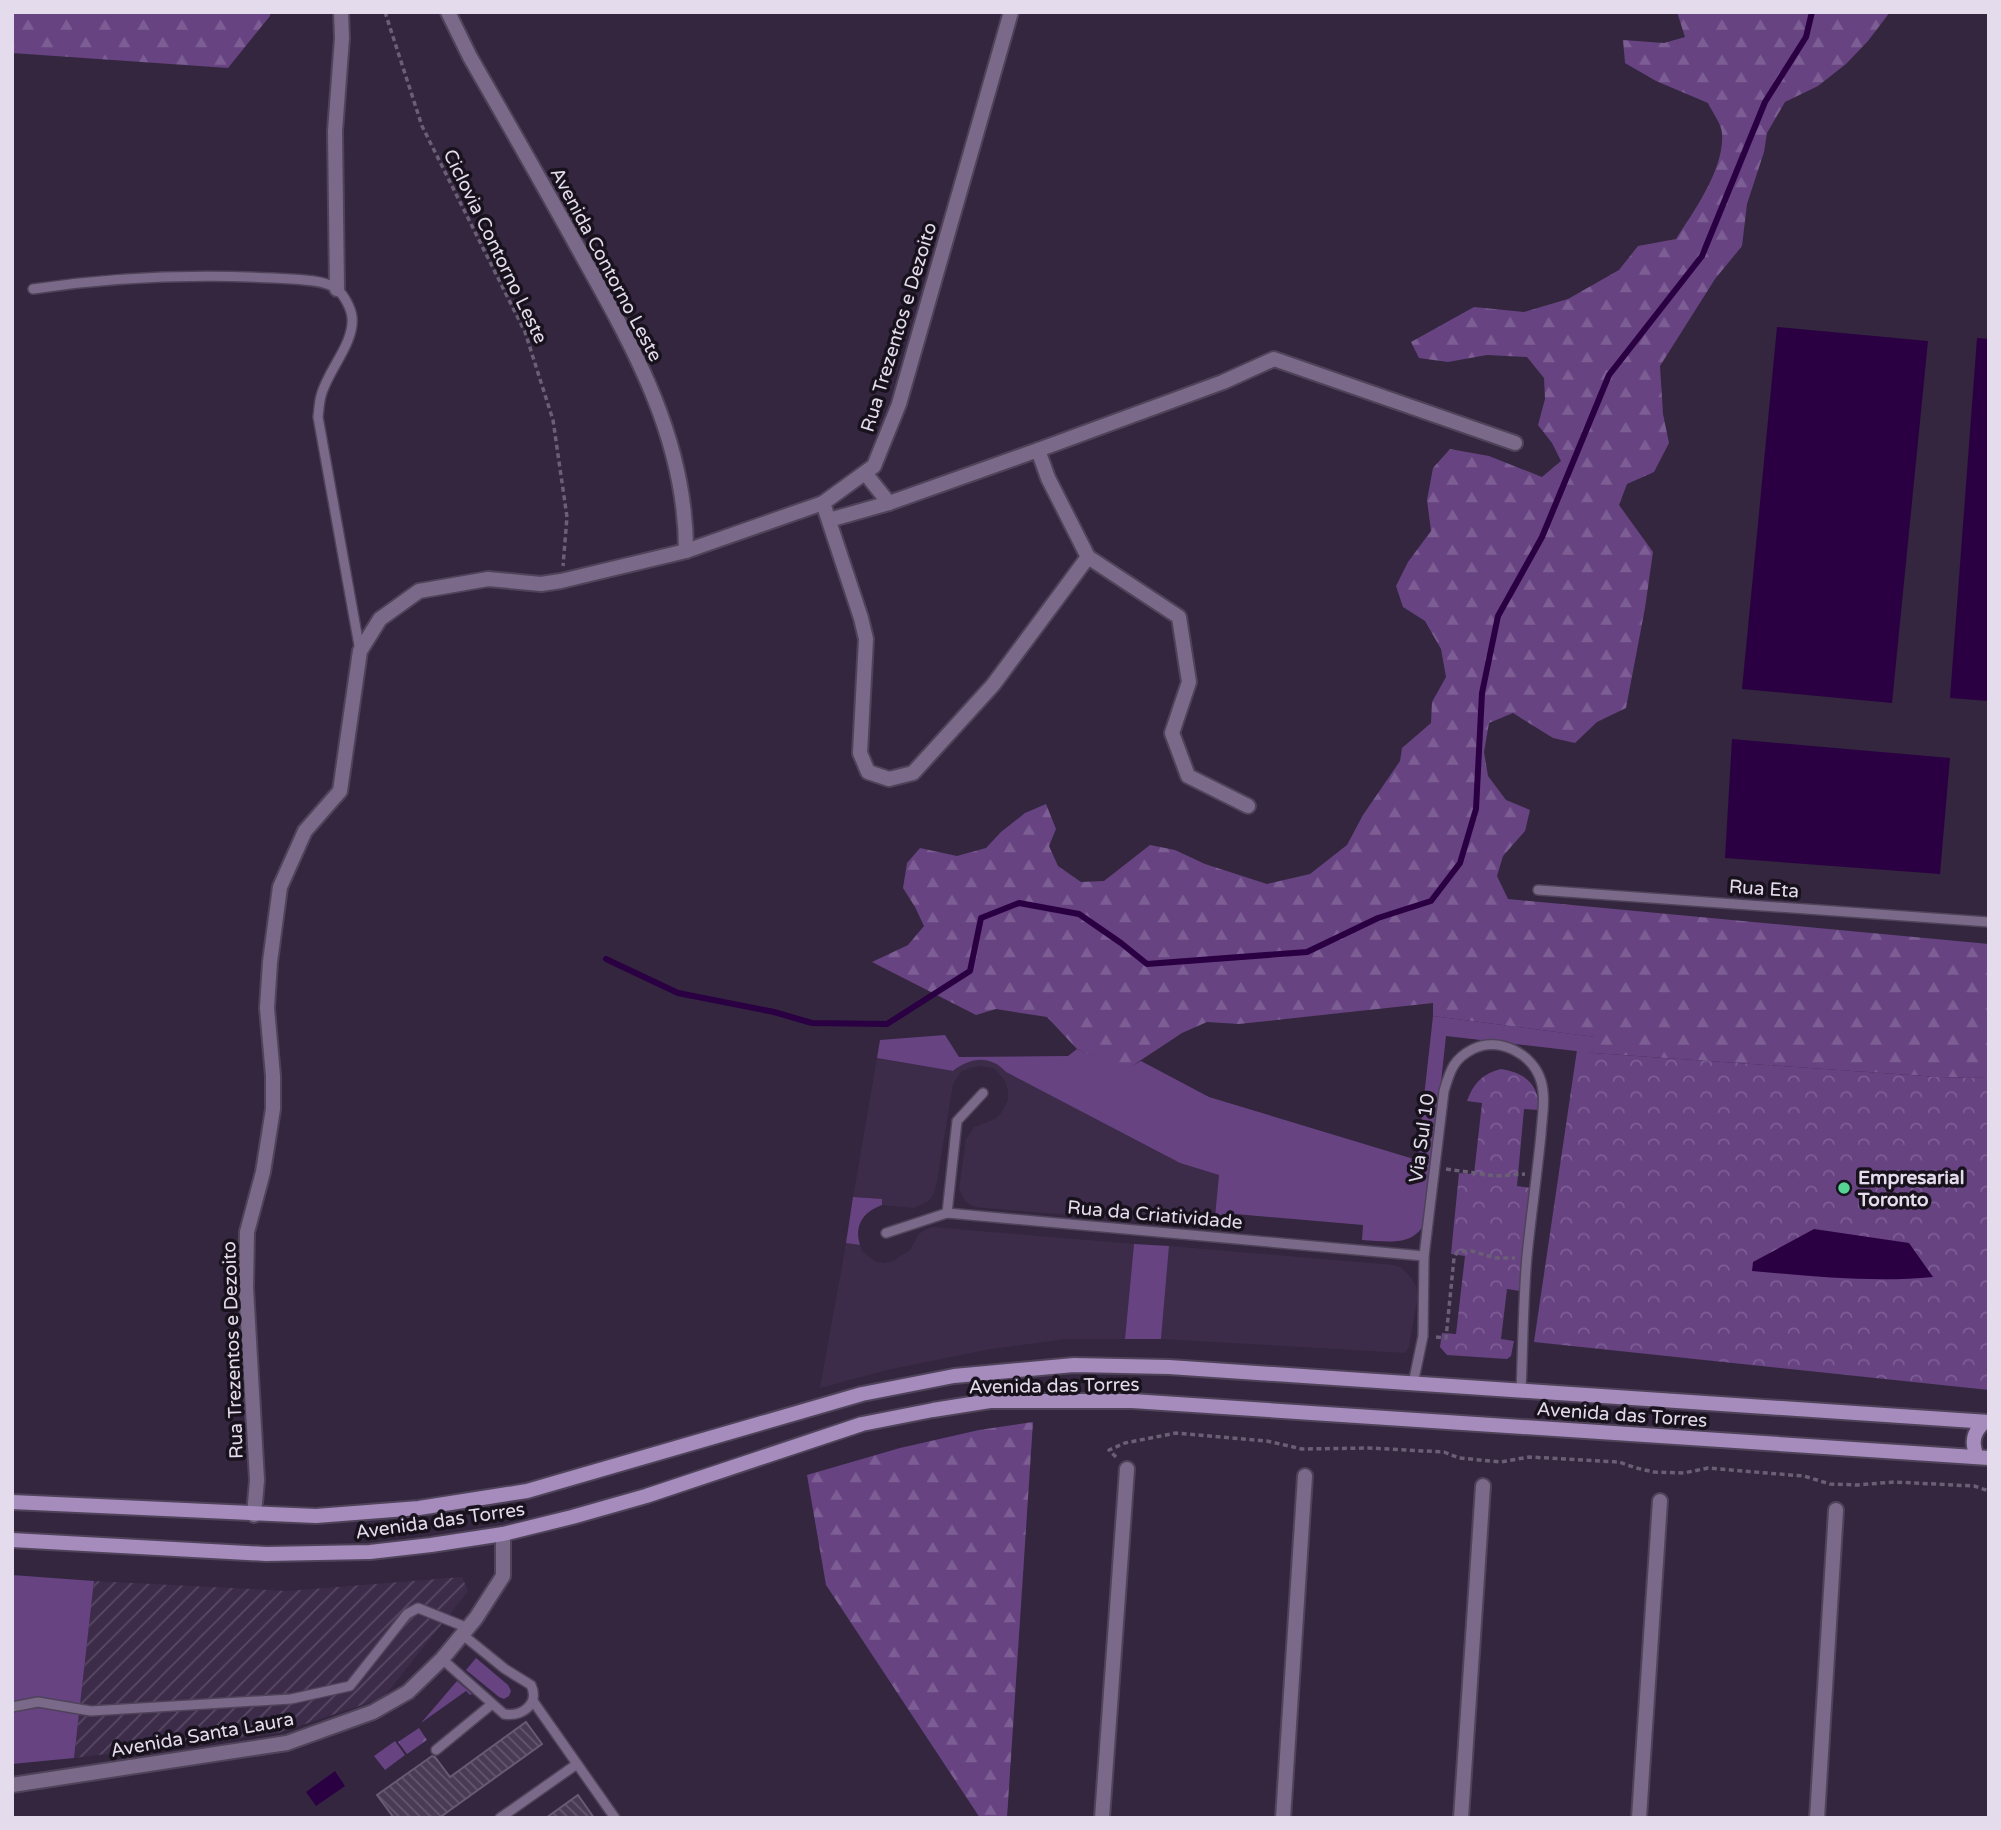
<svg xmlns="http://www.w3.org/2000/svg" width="2001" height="1830" font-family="'Varela Round',sans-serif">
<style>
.built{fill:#3c2c4a}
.industrial{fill:url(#industrial-furrows)}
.grass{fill:#674382}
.forest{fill:url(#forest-firs)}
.park{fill:url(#park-crowns)}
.water{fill:#2b0043}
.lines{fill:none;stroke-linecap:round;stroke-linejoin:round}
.stream{stroke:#2b0043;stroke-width:6}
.building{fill:url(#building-back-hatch);stroke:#685a74;stroke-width:2}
.lane-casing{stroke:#4f435a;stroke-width:12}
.street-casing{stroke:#4f435a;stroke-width:18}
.secondary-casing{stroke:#4f435a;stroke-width:18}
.path{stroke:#6a5f74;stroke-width:3.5;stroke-dasharray:5 3.5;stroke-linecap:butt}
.lane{stroke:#7a6988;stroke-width:9}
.street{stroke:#7a6988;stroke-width:14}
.secondary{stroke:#a68bbd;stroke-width:14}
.poi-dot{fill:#54d395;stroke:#18121d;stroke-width:2.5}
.labels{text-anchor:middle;stroke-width:7;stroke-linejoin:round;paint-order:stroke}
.street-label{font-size:19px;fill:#e4dcec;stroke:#18121d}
.poi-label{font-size:19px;font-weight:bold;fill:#e4dcec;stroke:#18121d;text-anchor:start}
</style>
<defs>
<pattern id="industrial-furrows" width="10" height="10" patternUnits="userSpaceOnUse" patternTransform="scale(1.75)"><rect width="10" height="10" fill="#3c2c4a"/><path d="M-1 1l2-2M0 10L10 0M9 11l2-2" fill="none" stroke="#584a64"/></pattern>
<pattern id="forest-firs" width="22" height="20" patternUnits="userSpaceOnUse" patternTransform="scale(1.75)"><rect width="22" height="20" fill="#674382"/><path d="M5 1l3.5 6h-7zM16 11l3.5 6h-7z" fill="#7d5e94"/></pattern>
<pattern id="park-crowns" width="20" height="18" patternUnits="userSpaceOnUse" patternTransform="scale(1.75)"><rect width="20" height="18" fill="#674382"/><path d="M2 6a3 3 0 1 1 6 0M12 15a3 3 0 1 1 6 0" fill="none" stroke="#7d5e94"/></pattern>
<pattern id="building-back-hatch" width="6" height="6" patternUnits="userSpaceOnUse" patternTransform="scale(1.75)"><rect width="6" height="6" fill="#493b54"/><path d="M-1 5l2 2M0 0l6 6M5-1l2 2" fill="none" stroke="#63576d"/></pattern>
</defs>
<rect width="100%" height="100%" fill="#33263e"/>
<!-- built -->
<g class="built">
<polygon points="877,1058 953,1071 964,1063 973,1060 989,1060 1001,1067 1006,1072 1180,1163 1219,1175 1214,1227 974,1207 965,1201 959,1189 966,1139 974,1127 995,1119 1001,1113 1008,1100 1008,1090 1005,1081 994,1068 979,1066 970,1068 961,1072 953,1084 937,1182 934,1193 929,1201 914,1208 882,1205 881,1199 853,1197"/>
<polygon points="933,1227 1134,1244 1125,1339 1067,1339 991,1349 887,1370 820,1388 846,1243 860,1245 862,1251 875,1261 884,1263 893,1261 910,1250 919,1234 924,1230"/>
<polygon points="1169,1246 1394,1265 1401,1267 1412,1279 1416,1286 1418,1296 1409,1347 1405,1353 1161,1339"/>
</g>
<!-- industrial -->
<polygon class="industrial" points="462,1577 468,1591 383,1698 278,1733 74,1758 94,1581 288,1591"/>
<!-- grass -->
<g class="grass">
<path d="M1433 1016 1596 1037 1593 1053 1446 1036 1426 1221C1413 1248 1387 1241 1362 1240L1363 1225 1235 1214 1233 1229 1214 1227 1219 1175 1180 1163 1006 1072C990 1055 971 1057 953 1071L877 1058 880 1040 945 1035 959 1057 1068 1056 1077 1049 1126 1069 1141 1061 1209 1097 1417 1160Z"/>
<path d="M853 1197 882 1199V1205C863 1212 854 1225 860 1245L846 1243Z"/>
<polygon points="1134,1244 1169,1246 1161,1339 1125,1339"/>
<polygon points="12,1575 94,1581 74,1758 12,1764"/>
<polygon points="476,1658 508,1685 511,1691 509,1696 504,1699 499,1697 466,1670"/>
<polygon points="457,1681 472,1694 470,1695 466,1691 421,1723"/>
<polygon points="395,1741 405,1755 385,1770 374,1756"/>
</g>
<!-- forest -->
<g class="forest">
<polygon points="12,12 270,12 270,16 228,68 12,53"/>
<path d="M1677 12H1890L1868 41 1846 64 1818 86 1785 102 1767 133 1764 152 1747 204 1742 246 1715 279 1660 366 1663 414 1669 443 1654 472 1627 484 1619 505 1653 552 1645 608 1626 708 1597 722 1575 743 1553 738 1513 713 1489 723 1484 752 1488 776 1506 800 1530 810 1525 831 1503 856 1497 876 1508 899 1989 944V1078L1939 1077 1593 1053 1595 1037 1433 1016V1003L1239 1024 1207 1022 1182 1033 1126 1070 1077 1049 1047 1017 996 1009 976 1015 872 962 908 945 924 926 915 907 903 888 907 863 920 848 957 856 986 848 1001 832 1025 813 1046 804 1056 829 1049 846 1058 866 1081 882 1104 881 1150 845 1175 850 1205 864 1267 884 1310 874 1347 845 1363 815 1400 761 1402 748 1431 723 1432 702 1446 677 1441 649 1425 621 1403 607 1396 586 1408 562 1431 531 1427 500 1433 468 1450 449 1489 456 1542 477 1561 461 1552 443 1538 425 1545 399 1544 378 1527 357 1487 355 1448 362 1419 358 1411 342 1474 307 1524 312 1568 299 1619 270 1638 246 1676 239C1694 211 1725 168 1722 133 1721 123 1712 112 1708 103L1656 81 1625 63 1623 40 1664 43 1685 37Z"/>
<polygon points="1033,1422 1007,1818 980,1818 826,1585 807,1475 900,1448 979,1430"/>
</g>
<!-- park -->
<g class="park">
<polygon points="1577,1050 1593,1053 1939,1077 1989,1078 1989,1390 1534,1342"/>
<path d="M1501 1069C1525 1073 1539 1084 1539 1110L1524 1109 1517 1186 1531 1188 1520 1291 1507 1289 1501 1339 1514 1341 1511 1356 1507 1359 1447 1355 1440 1347 1442 1333 1456 1334 1465 1256 1451 1254 1459 1173 1474 1174 1482 1103 1467 1101C1474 1083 1482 1074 1501 1069Z"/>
<polygon points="419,1728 427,1740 407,1754 398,1742"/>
</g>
<!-- water -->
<g class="water">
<polygon points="1777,327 1928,341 1892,703 1742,689"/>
<polygon points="1977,338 1989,339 1989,701 1950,698"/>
<polygon points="1732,739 1950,758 1940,874 1725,858"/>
<path d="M1814 1229 1909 1243 1933 1277C1873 1283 1812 1276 1752 1271L1753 1262Z"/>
<polygon points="335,1771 345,1786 316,1806 306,1792"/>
</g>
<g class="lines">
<!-- stream -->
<polyline class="stream" points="606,959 678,993 774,1012 812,1023 887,1024 970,971 981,918 1019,903 1079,914 1121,943 1147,964 1307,952 1378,918 1431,901 1460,863 1476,809 1482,693 1498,616 1542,537 1609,375 1702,256 1765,102 1806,37 1812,12"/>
</g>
<!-- building -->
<g class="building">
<polygon points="526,1722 542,1744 439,1818 394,1818 377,1795 432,1756 435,1757 450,1777"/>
<polygon points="578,1795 594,1818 546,1818"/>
</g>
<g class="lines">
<!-- lane casing -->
<g class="lane-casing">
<g id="lane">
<path d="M33 289C113 277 194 274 274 278 290 279 325 279 337 289 344 295 351 308 352 317 355 343 327 371 321 396 319 403 319 410 318 417L360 651"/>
<polyline points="1538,890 1989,922"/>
<polyline points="947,1213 957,1121 983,1093"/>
<polyline points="886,1233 947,1213 1424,1256"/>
<path d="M1413 1384 1423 1336 1424 1256 1444 1091C1450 1071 1453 1059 1473 1049 1499 1036 1533 1054 1541 1081 1546 1098 1542 1117 1541 1134 1537 1175 1531 1216 1527 1256 1523 1300 1523 1345 1521 1390"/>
<path d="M442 1659 504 1714C522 1717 540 1704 531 1685L505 1669 463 1635"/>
<polyline points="533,1701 615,1818"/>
<polyline points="12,1707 38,1702 91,1711 291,1699 350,1686 407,1614 418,1608 468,1628"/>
<polyline points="436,1750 492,1704"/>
<polyline points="500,1818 577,1764"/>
</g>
</g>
<!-- street casing -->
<g class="street-casing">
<g id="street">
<path d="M448 12 470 57C508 123 546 190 583 257 635 350 686 440 686 551"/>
<polyline points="337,289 335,131 342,38 341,12"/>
<polyline points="1038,450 1223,382 1274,359 1515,443"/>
<polyline points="865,473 889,503 1038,450 1048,478 1088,557 1179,617 1189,682 1172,733 1188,776 1248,806"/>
<polyline points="823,503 861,618 866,639 860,753 868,772 889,779 913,773 993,685 1088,557"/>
<polyline points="829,520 889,503"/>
<polyline points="254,1515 257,1480 246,1288 247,1232 263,1172 273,1109 273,1076 267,1008 270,962 280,887 305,831 340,791 360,651 380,619 419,591 488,579 541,584 561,581 686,551 823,503 874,466 899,404 1011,12"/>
<polyline points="12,1785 287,1743 373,1712 408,1692 442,1659 476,1618 503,1576 503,1534"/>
<polyline points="1102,1818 1127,1469"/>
<polyline points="1283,1818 1305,1476"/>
<polyline points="1461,1818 1483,1486"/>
<polyline points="1639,1818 1660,1501"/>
<polyline points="1817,1818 1836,1510"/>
</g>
</g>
<!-- secondary casing -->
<g class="secondary-casing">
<g id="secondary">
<path d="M1977 1457C1971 1442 1973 1433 1984 1422"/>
<polyline points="12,1502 316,1516 419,1508 527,1491 862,1394 954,1376 1074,1365 1169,1367 1989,1422"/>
<polyline points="12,1540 266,1554 370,1552 431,1545 503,1534 572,1517 646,1496 862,1424 933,1410 990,1401 1132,1401 1989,1458"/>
</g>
</g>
<!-- path -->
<g class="path">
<polyline points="385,12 422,126 525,332 553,420 567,517 563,566"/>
<polyline points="1446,1169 1496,1176 1525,1174"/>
<polyline points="1436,1337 1446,1338 1454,1258 1457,1252 1472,1251 1495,1258 1515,1258"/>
<polyline points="1116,1457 1109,1450 1125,1443 1176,1433 1267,1441 1302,1449 1369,1448 1444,1452 1459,1458 1501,1462 1529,1457 1619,1462 1636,1468 1654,1472 1684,1473 1708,1468 1790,1475 1804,1476 1830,1484 1857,1485 1894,1482 1974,1486 1989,1491"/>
</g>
<!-- lane -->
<use href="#lane" class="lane"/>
<!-- street -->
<use href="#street" class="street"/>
<!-- secondary -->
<use href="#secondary" class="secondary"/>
</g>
<!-- markers -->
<circle class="poi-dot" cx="1844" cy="1188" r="7"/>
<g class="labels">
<!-- street labels -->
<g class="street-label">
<text transform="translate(496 246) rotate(64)" y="7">Ciclovia Contorno Leste</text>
<text transform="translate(607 264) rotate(62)" y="7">Avenida Contorno Leste</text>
<text transform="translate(898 327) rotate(-73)" y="7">Rua Trezentos e Dezoito</text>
<text transform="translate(1764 888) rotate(4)" y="7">Rua Eta</text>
<text transform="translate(1421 1138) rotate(-82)" y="7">Via Sul 10</text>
<text transform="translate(1155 1214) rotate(5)" y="7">Rua da Criatividade</text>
<text transform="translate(232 1350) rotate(-92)" y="7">Rua Trezentos e Dezoito</text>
<text transform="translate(1054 1385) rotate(-1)" y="7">Avenida das Torres</text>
<text transform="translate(1622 1414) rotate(4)" y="7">Avenida das Torres</text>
<text transform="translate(440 1520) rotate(-8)" y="7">Avenida das Torres</text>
<text transform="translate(202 1734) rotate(-10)" y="7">Avenida Santa Laura</text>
</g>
<!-- poi labels -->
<g class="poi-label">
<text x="1858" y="1184">Empresarial<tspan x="1858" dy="22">Toronto</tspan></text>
</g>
</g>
<!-- border -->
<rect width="2001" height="1830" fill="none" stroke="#e4dcec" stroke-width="28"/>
</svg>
